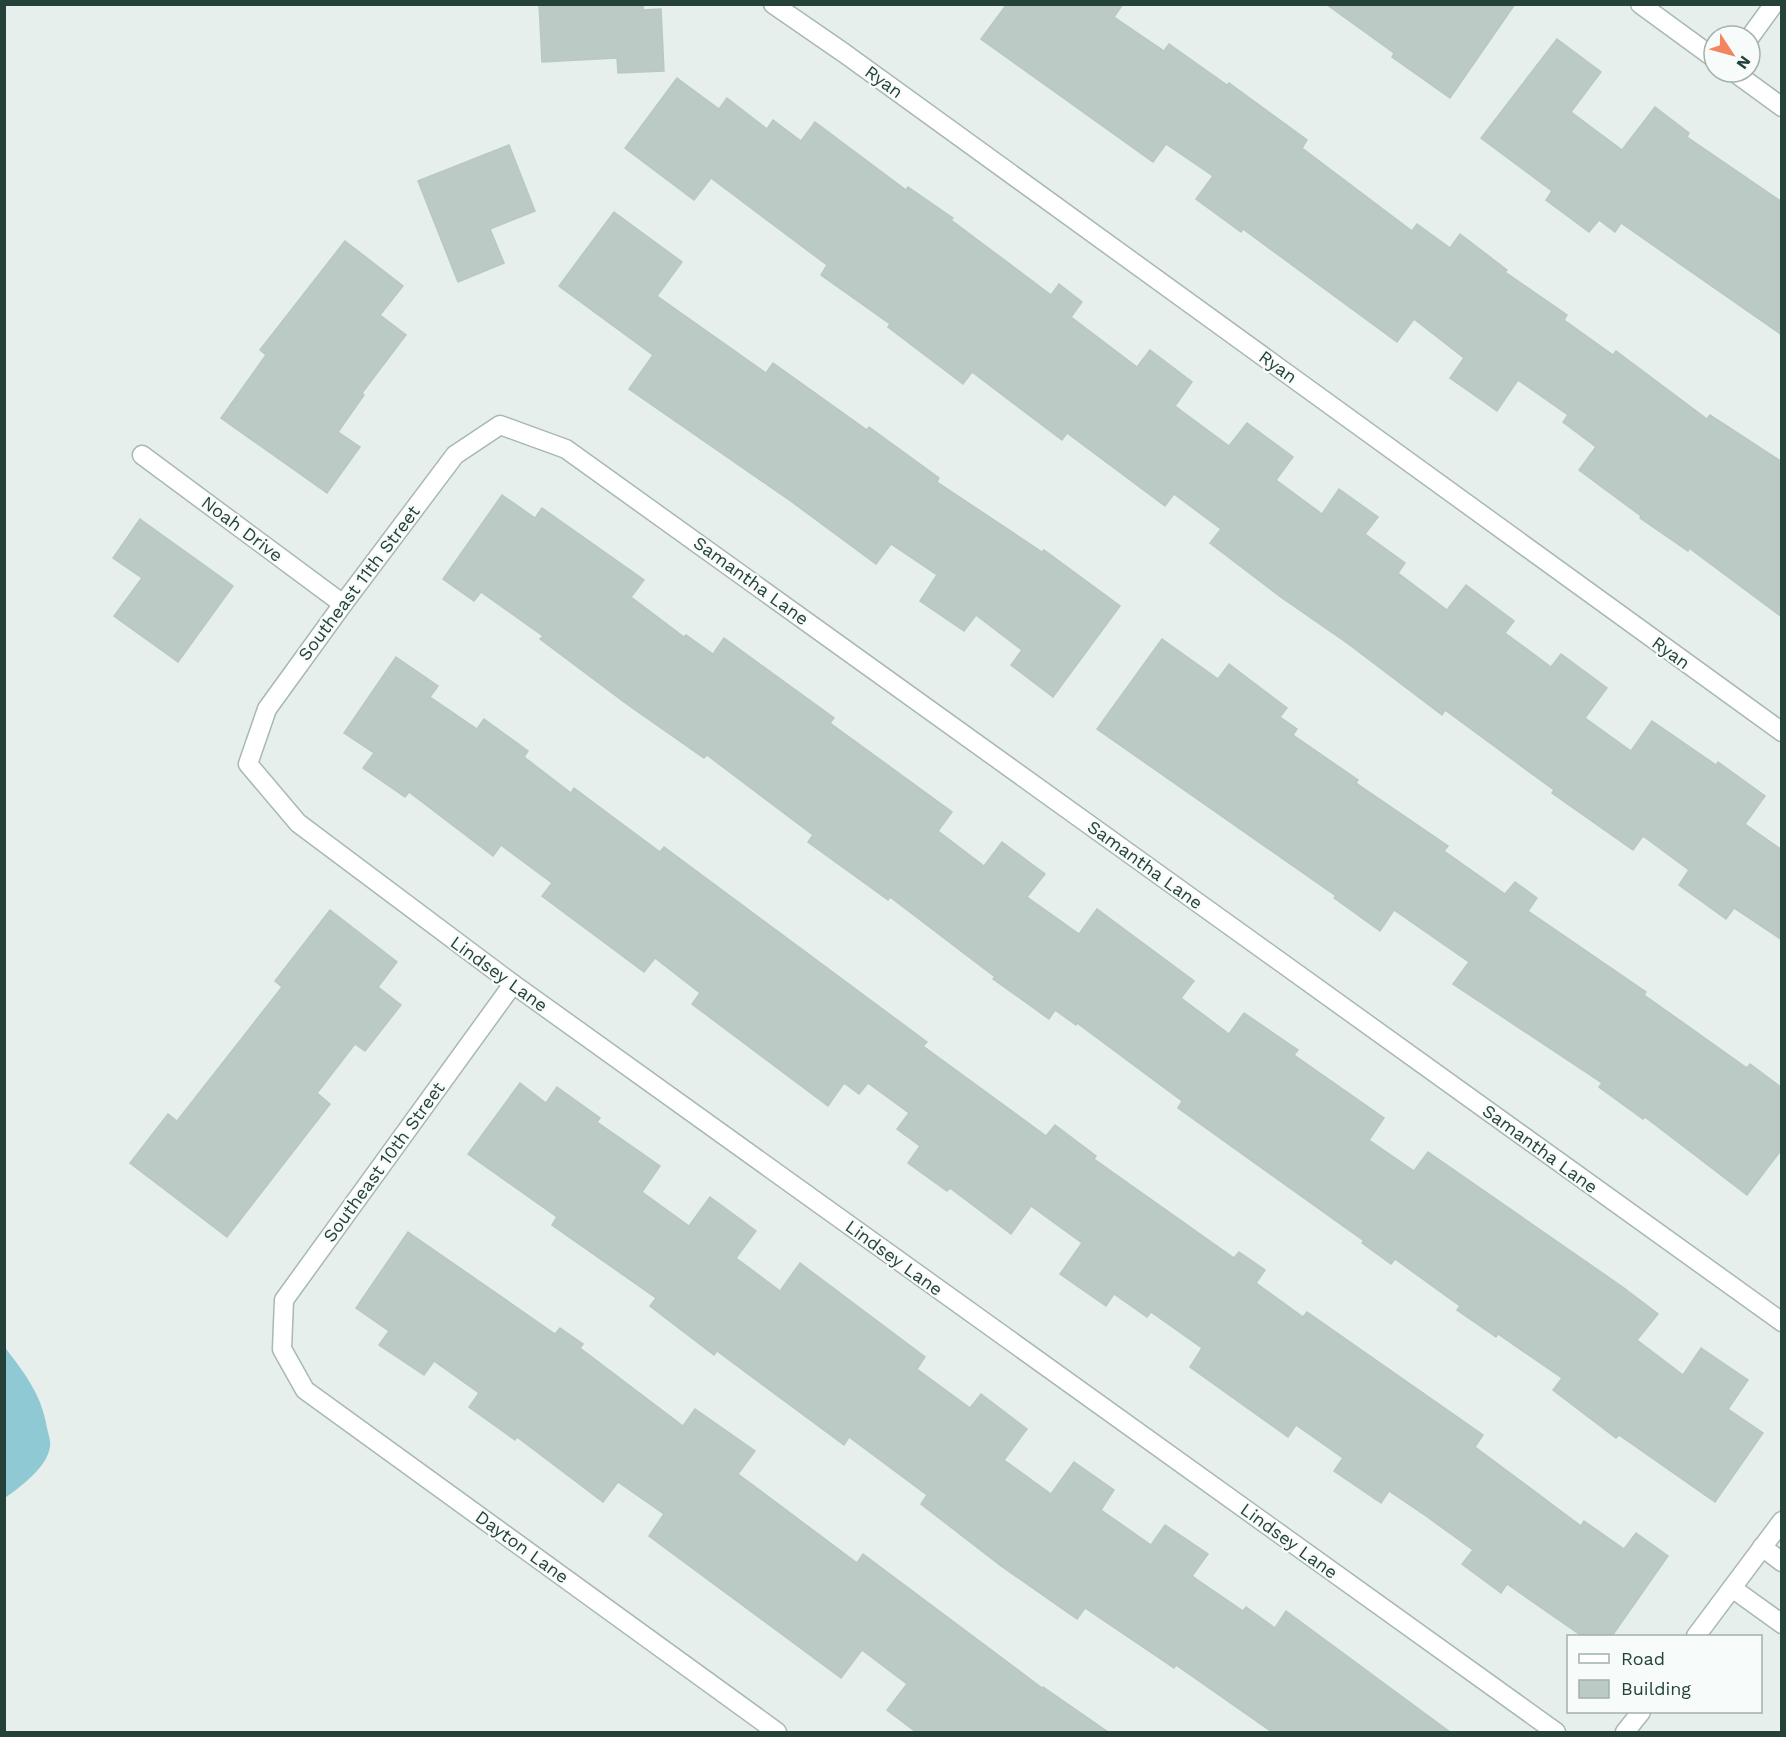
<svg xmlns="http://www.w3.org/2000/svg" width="1786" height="1737" font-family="'Work Sans',sans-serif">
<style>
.water{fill:#8ec9d4}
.building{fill:#bbcac4;stroke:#b8c9c2;stroke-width:1.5}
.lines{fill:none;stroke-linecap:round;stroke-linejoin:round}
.street-casing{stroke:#a8b8b2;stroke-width:21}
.street{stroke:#fff;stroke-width:18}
.labels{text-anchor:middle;stroke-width:4.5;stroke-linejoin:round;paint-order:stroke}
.street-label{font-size:18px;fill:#24423a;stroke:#f7fbf9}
</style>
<rect width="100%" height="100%" fill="#e6efeb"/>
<!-- water -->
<path class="water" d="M4 1346C25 1374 41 1393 47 1428 48 1433 51 1441 50 1446 48 1467 20 1487 5 1498Z"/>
<!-- building -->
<g class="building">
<polygon points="539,4 643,4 643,10 661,9 664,71 618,73 617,58 542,62"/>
<polygon points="1007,4 1123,4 1114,17 1164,51 1169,44 1227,85 1229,83 1307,140 1302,148 1412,231 1417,224 1450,248 1460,234 1507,270 1505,272 1567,315 1564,320 1613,355 1616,351 1707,419 1710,415 1782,462 1782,617 1689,548 1688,551 1640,518 1641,516 1579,470 1596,447 1563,422 1568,415 1518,380 1497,411 1450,378 1464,358 1414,319 1397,342 1243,229 1241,232 1196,199 1213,176 1166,144 1153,162 981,39"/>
<polygon points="1326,4 1515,4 1450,98 1392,57 1394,53"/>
<polygon points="1557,39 1601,72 1571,112 1622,150 1655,107 1689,133 1687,137 1782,202 1782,335 1621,223 1615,232 1599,220 1589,232 1546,200 1552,191 1481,138"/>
<polygon points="677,78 719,109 727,98 767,129 773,120 801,141 815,122 906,190 908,187 953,218 951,220 1051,295 1059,284 1082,302 1071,317 1137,367 1150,350 1192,382 1175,406 1229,446 1247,423 1293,457 1276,480 1322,514 1339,489 1378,517 1365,534 1405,563 1398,573 1447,610 1466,585 1514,621 1505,633 1551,667 1561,654 1607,688 1585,718 1631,751 1652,721 1716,765 1718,762 1765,796 1745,824 1782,850 1782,940 1734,908 1726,919 1679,885 1689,870 1643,836 1633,850 1552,793 1554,790 1445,710 1442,715 1347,643 1282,598 1210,543 1221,529 1174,494 1165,506 1067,433 1062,440 972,372 963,384 888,327 890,324 821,275 827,265 711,178 694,200 625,148"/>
<polygon points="509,145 535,211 490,229 504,263 458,282 418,181"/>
<polygon points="614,212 682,262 657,296 766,373 773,363 867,430 869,427 939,478 937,482 1042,552 1044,550 1120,606 1053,697 1011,665 1022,650 976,615 964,631 920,601 937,575 891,544 876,564 792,502 629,389 653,355 559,286"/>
<polygon points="345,241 403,286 380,315 406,335 362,393 364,395 338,432 360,447 327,493 221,418 266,355 260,350"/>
<polygon points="502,495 535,518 542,508 644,580 631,597 684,637 686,635 713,654 724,638 834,718 830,723 952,812 938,831 984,866 1002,842 1045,874 1027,897 1079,934 1097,909 1194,981 1181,998 1229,1034 1244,1013 1298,1050 1294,1055 1384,1118 1369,1140 1414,1171 1428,1152 1624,1288 1658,1314 1637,1340 1683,1375 1701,1348 1748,1380 1728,1409 1763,1433 1715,1502 1619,1435 1616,1438 1553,1390 1562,1378 1498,1334 1496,1337 1457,1310 1460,1306 1395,1259 1391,1264 1362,1243 1364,1241 1178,1108 1182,1101 1077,1023 1076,1025 1055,1010 1049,1019 993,979 995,977 890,897 888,900 808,842 813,835 707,755 704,758 628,705 540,639 543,636 481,592 474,601 443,579"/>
<polygon points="140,519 233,586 178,662 114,616 142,578 113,558"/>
<polygon points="1162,639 1218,679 1229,664 1287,708 1280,717 1297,729 1293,735 1358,780 1356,783 1448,846 1444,851 1505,894 1515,882 1537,898 1528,911 1646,992 1644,995 1747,1068 1750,1064 1782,1088 1782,1149 1747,1195 1645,1117 1643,1119 1599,1087 1602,1083 1453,984 1469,962 1394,910 1380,931 1334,898 1336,896 1097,729"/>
<polygon points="396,657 438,686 430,697 477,729 484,719 528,751 524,757 571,793 574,788 660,852 664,847 927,1042 923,1046 1046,1136 1055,1125 1096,1156 1094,1159 1234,1258 1239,1252 1265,1270 1256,1283 1303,1317 1307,1312 1483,1435 1475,1447 1581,1526 1584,1521 1624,1549 1636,1533 1668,1556 1612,1636 1582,1636 1507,1584 1501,1593 1462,1564 1473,1550 1426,1516 1389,1491 1381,1503 1334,1471 1343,1458 1296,1425 1288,1437 1190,1367 1202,1348 1151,1312 1147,1317 1114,1294 1106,1306 1060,1274 1082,1243 1031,1206 1011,1234 950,1188 947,1191 908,1163 920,1146 897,1129 909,1113 868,1083 859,1094 844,1083 828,1106 692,1004 700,993 655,958 644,972 542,896 552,883 501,845 493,856 409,792 405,797 363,768 374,753 344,733"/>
<polygon points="330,910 397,962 378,987 401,1005 365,1051 355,1044 317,1093 330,1104 227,1237 130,1163 168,1114 177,1121 282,987 275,981"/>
<polygon points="520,1083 546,1103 557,1087 600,1118 597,1122 660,1166 642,1192 689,1226 710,1197 756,1231 736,1258 780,1291 800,1263 925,1357 917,1369 970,1408 981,1394 1027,1429 1004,1460 1051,1494 1074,1462 1114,1490 1101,1510 1151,1545 1165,1525 1208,1554 1192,1576 1243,1611 1246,1607 1275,1628 1286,1611 1450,1732 1272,1732 1176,1665 1174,1668 1085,1608 1077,1619 1001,1566 921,1504 927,1495 849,1437 844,1445 717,1351 714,1355 650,1306 656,1298 552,1225 557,1217 468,1154"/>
<polygon points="408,1232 555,1334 560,1328 583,1344 580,1348 683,1426 695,1409 755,1451 738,1474 857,1563 863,1554 1042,1688 1043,1687 1108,1732 916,1732 887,1710 907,1684 862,1650 841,1678 649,1536 664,1514 618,1482 603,1502 517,1437 515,1440 469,1407 479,1393 434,1361 424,1375 379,1345 389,1331 356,1308"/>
</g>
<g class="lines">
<!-- street casing -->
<g class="street-casing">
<g id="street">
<polyline points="773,4 844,53 1782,732"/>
<polyline points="1640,4 1714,58"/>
<polyline points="1750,37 1774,4"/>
<polyline points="1734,72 1782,107"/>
<polyline points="142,455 343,604"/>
<polyline points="513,984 284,1300 282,1349 305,1390 777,1732"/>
<polyline points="1762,1547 1782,1562"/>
<polyline points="1732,1588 1782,1624"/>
<polyline points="1696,1636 1782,1521"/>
<polyline points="1556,1732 513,984 298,823 248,764 267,709 343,604 455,455 500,425 566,449 1782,1322"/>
<polyline points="1625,1732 1641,1712"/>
</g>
</g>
<!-- street -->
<use href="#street" class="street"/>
</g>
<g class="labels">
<!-- street labels -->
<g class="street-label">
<text transform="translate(884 82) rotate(36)" y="6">Ryan</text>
<text transform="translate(1278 367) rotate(36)" y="6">Ryan</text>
<text transform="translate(242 529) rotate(37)" y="6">Noah Drive</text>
<text transform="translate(751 581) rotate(36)" y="6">Samantha Lane</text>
<text transform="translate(359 583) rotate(-53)" y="6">Southeast 11th Street</text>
<text transform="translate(1671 653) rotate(36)" y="6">Ryan</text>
<text transform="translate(1145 865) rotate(36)" y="6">Samantha Lane</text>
<text transform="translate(499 974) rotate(36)" y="6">Lindsey Lane</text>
<text transform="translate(1540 1149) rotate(36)" y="6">Samantha Lane</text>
<text transform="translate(384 1162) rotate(-54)" y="6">Southeast 10th Street</text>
<text transform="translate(894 1258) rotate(36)" y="6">Lindsey Lane</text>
<text transform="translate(1289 1541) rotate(36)" y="6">Lindsey Lane</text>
<text transform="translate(522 1547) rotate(36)" y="6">Dayton Lane</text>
</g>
</g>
<!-- border -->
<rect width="1786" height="1737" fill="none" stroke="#24423a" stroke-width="12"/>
<!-- legend -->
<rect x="1567" y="1635" width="195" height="78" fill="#f7fbf9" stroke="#a3b1ad" stroke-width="1.5"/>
<rect x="1579" y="1654" width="30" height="9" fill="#ffffff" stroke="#a3b1ad" stroke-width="1.5"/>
<text x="1621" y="1665" font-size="18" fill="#24423a">Road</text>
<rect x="1579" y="1680" width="30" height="18" fill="#bbcac4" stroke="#a3b1ad" stroke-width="1.5"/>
<text x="1621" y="1695" font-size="18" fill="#24423a">Building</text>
<!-- north arrow -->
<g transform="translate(1732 54) rotate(126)"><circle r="28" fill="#f7fbf9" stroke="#a3b1ad" stroke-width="1.5"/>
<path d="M0-4.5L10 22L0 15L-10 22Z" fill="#f4845f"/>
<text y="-9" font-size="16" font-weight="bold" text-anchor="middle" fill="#24423a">N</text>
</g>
</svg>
